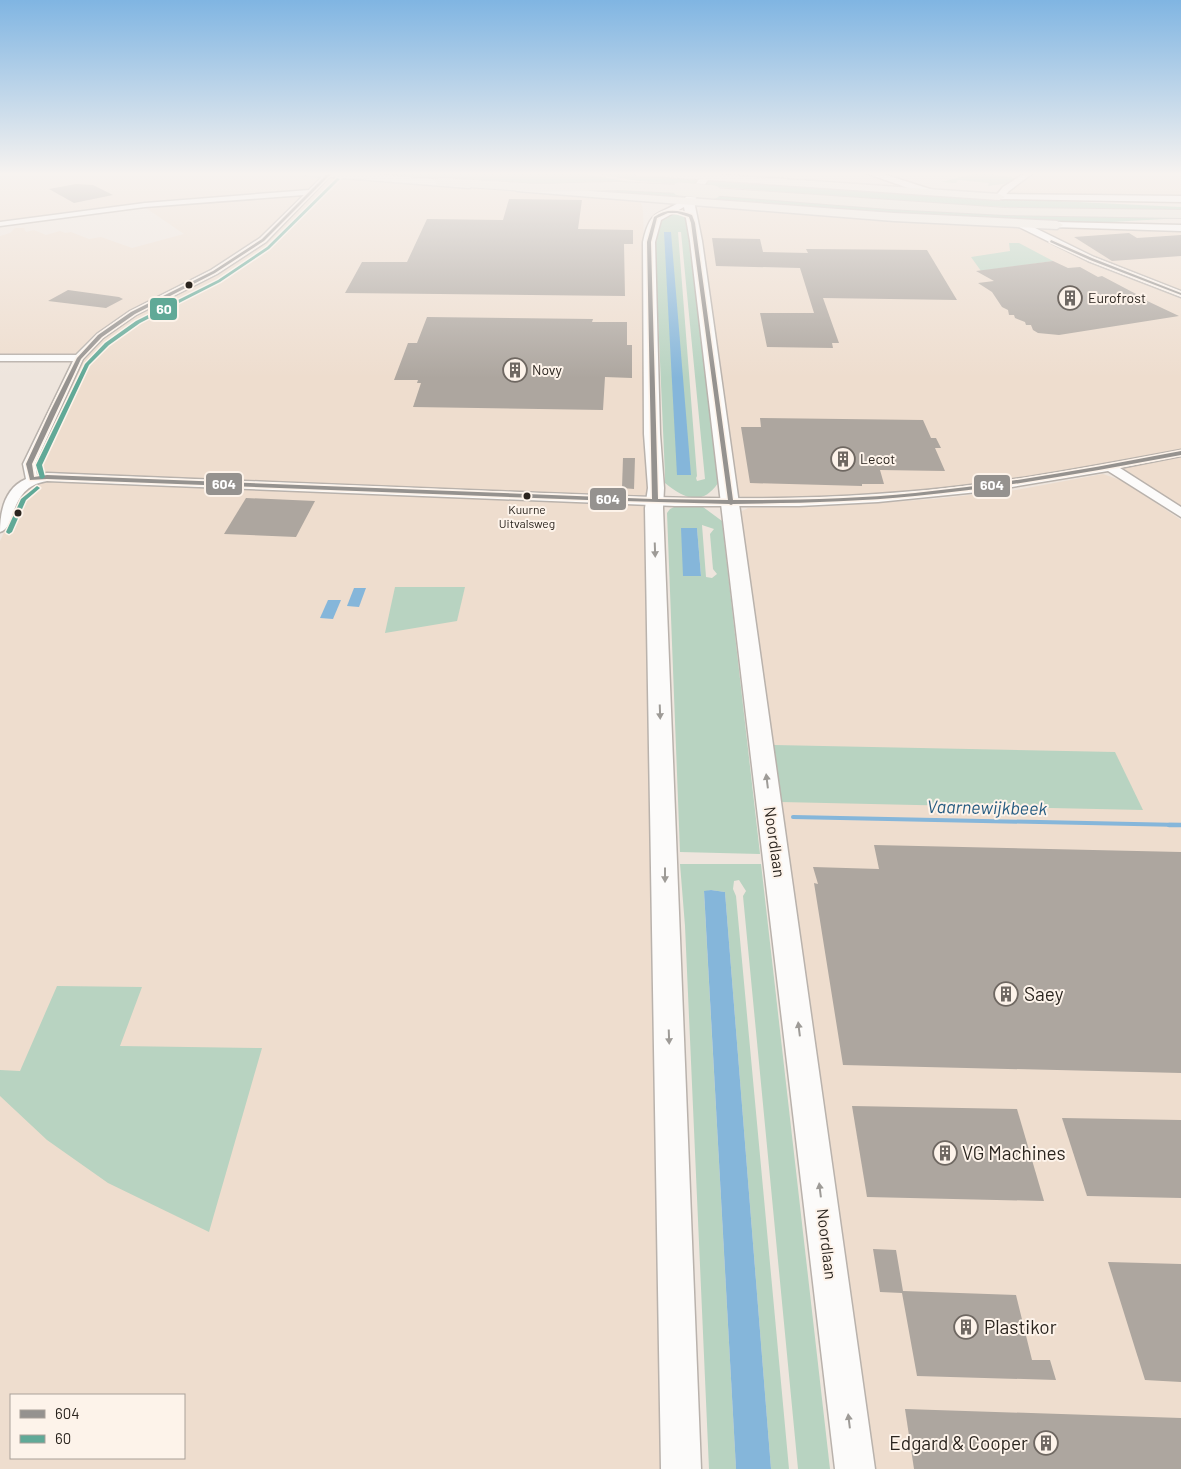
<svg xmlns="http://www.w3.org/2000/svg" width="1181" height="1469" font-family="Barlow,sans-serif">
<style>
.built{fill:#eeddce;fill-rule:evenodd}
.green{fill:#b8d3c1;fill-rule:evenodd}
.water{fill:#85b6da}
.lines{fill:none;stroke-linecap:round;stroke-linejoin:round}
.stream-far1{stroke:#85b6da;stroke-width:4}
.stream{stroke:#85b6da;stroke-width:4.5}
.building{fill:#ada69f}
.street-casing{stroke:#b9b2ac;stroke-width:3}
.secondary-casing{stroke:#b9b2ac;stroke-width:3}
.primary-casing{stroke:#c6c2be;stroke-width:3}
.highway-casing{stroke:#c6c2be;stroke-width:2}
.street{fill:#fcfbfa;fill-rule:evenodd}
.secondary{fill:#fcfbfa;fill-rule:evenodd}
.primary{fill:#f0ede6;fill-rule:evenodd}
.highway{fill:#e7e4da;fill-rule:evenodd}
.highway-bridge-casing{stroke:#c6c2be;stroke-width:14;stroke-linecap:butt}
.highway-bridge{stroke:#e7e4da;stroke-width:13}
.bus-1-casing{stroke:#fdf3ea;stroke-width:3}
.bus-2-casing{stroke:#fdf3ea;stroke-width:3}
.bus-1{fill:#95928f;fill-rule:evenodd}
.bus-2{fill:#60a997;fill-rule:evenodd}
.oneway{fill:#9e9b97}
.bus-dot{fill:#2b251f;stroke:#fdf3ea;stroke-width:2}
.labels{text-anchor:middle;stroke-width:4;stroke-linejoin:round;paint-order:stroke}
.far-bus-label{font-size:12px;fill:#2b251f;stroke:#fdf3ea}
.far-poi-label{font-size:14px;fill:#2b251f;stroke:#fdf3ea;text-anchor:start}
.street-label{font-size:16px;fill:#2b251f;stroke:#fdf3ea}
.water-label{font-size:18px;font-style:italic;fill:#255b81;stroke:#fdf3ea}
.near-poi-label{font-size:19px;fill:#2b251f;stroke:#fdf3ea;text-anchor:start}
.line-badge{stroke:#fdf3ea;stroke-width:2}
.badge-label{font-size:14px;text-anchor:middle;font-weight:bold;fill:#fff}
</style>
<rect width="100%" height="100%" fill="#eee5dd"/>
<!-- built -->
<g class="built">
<polygon points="0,172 282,172 319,175 321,177 313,187 302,191 130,205 0,223"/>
<polygon points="1037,172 1181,172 1181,197 1014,194 1010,193 1013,188"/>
<polygon points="338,177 613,198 636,200 641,203 643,210 651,488 647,494 637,497 47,473 36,469 35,462 80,364 91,349 112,330 137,314 237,262 261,246 331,178"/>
<polygon points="302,194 303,196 287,214 264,236 211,271 135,308 94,335 73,356 0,355 0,236 10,233 15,228 24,228 26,232 34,230 46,235 60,231 65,233 71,232 89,239 101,237 132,248 184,234 143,206"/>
<polygon points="712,206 1012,226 1131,278 1181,296 1181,449 1012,480 887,495 753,500 735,495 697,221 700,208"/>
<polygon points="1036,227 1181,229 1181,291 1109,265 1034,228"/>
<polygon points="1181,457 1181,507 1123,468"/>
<polygon points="1103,474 1123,481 1181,520 1181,1469 862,1469 740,512 748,508 816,507 934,499 1016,490"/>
<path d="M51 480 637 504 650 509 673 1469H0V541L24 490 36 483ZM11 1395H184V1458H11Z"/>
</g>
<!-- green -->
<g class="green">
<polygon points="340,172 572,172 643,184 525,186"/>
<polygon points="586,172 622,172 954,196 1181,207 1181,210 1050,209 940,204 638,181"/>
<polygon points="980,172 1015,178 1010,183 988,186 989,183 958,180 956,183 941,182"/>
<polygon points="626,187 1008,214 1181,216 1181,218 1112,222 1017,223 530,188"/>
<path d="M674 214 685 216 689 228 718 483C702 507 683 498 665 483V475L655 247 662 216ZM678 232H681L705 479 697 481 696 478 697 476Z"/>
<polygon points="1009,243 1019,243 1053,261 981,271 971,257 1010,251"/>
<path d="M676 506 703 507 722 521 760 854 680 852 667 513 670 509ZM702 525 714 529 710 534 713 569 717 574 712 578 706 577ZM697 528 701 576H683Z"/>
<polygon points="395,587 465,587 457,621 385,633"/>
<polygon points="774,745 1115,752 1143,810 781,802"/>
<polygon points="680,864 761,864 830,1469 798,1469 743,896 746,891 739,880 734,881 733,889 736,896 789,1469 771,1469 725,892 711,890 704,892 736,1469 709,1469 685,926"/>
<polygon points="57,986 142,987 120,1046 262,1048 209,1232 108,1183 47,1140 0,1096 0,1070 20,1071"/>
</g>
<!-- water -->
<g class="water">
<polygon points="664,232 671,232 691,475 677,475"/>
<polygon points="681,528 697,528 701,576 683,576"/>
<polygon points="354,588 366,588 359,607 347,606"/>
<polygon points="328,600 341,600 333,619 320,618"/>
<polygon points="711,890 725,892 771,1469 736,1469 704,891"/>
</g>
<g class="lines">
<!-- stream-far1 -->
<polyline class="stream-far1" points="793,817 1181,825"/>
<!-- stream -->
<polyline class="stream" points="1169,825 1181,825"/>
</g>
<!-- building -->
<g class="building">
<polygon points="76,184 93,185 113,195 74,203 49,189"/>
<polygon points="509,199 582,200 578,229 633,230 633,244 624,244 625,296 345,293 362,262 407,262 427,219 503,220"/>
<polygon points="1129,233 1137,238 1181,235 1181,256 1112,261 1074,237"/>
<polygon points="712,238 760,239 763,252 808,253 806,249 927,250 957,300 823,298 839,343 832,343 833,348 767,347 760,313 814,313 800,268 716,266"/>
<polygon points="1053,261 1068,268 1080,267 1098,277 1102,276 1138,295 1144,296 1143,299 1179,316 1059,335 1038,333 1033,330 1031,325 1026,325 1025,322 1015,318 1014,315 1009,315 1008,310 1002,307 992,292 978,283 994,281 976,271"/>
<polygon points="68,290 119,297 123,299 106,308 48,301"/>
<polygon points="427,317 593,319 592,322 627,322 627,345 632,345 632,378 605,377 603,410 413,407 421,383 417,383 418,380 394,380 408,343 417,343"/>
<polygon points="760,418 923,420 931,438 936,438 941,448 935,448 945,471 880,470 884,484 862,484 862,486 750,483 741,427 761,427"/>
<polygon points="623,458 635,458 634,489 622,488"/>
<polygon points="246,498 315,501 296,537 224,534"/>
<polygon points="874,845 1181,852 1181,1073 843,1065 814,883 818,884 813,867 879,869"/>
<polygon points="852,1106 1017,1109 1044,1201 867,1197"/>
<polygon points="1062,1118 1181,1120 1181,1198 1087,1196"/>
<polygon points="873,1249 896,1250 903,1291 1016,1295 1032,1360 1050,1360 1056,1380 917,1376 902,1293 880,1292"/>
<polygon points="1108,1262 1181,1264 1181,1382 1145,1380"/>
<polygon points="905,1409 1181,1418 1181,1469 914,1469"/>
</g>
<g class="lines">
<!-- street casing -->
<g class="street-casing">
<g id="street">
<path d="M327 172H334L266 242 217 274 136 315 103 338 83 359 35 464 37 475 47 473C196 479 344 485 493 491 620 496 748 503 876 494 979 488 1080 469 1181 450V456L1120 468 1181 507V517L1108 471 988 491 878 502 799 506H675L47 481C8 487 17 528 0 532 0 511 5 488 26 479L23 464 73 361H0V355H76L97 334 130 311 211 270 260 238 304 195 145 207 0 226V222L145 203 309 190Z"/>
<polygon points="1027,172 1034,172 1009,191 1002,199 996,199 995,197 1003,187"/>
<polygon points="1017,222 1023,222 1094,257 1181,291 1181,297 1088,261 1017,226"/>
</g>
</g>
<!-- secondary casing -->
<g class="secondary-casing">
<g id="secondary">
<polygon points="863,172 877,172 933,190 934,192 933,194 925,194"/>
<path d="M705 174 710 177 694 201 702 241 875 1469H835L690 241 684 207 661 220 655 242 660 434 664 488 663 508 701 1469H661L645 508 648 488 644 434 643 242C651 204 662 217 685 198 692 192 696 182 702 175Z"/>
<polygon points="999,194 1181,196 1181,202 995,199 995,195"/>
<polygon points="1057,222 1181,225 1181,231 1053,227 1052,225 1053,223"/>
</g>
</g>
<!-- primary casing -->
<g class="primary-casing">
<g id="primary">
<polygon points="300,172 344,172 469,182 475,185 469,188 305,175"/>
<polygon points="632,172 682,172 999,194 1005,197 999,200 637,175"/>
<polygon points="521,186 894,213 1057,221 1063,225 1057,229 894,221 517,191 515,189"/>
</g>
</g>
<!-- highway casing -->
<g class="highway-casing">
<g id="highway">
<polygon points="441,178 538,184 618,182 679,185 685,189 679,193 618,190 538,192 437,185 435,182 437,179"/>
<polygon points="714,188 1006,208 1181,210 1181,218 1006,215 889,209 710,195 708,192"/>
</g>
</g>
<!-- street -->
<use href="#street" class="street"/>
<!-- secondary -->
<use href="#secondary" class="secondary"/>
<!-- primary -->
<use href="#primary" class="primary"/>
<!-- highway -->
<use href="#highway" class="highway"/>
<!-- highway-bridge casing -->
<g class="highway-bridge-casing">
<polyline id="highway-bridge" points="679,189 714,192"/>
</g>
<!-- highway-bridge -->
<use href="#highway-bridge" class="highway-bridge"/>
<!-- bus-1 casing -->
<g class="bus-1-casing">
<g id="bus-1">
<path d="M329 172H333L264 241 215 273 135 314 102 337 81 359 32 464 34 477 47 475 652 499 647 242 654 217C666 208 679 210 692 215L695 223 733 500C794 500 855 499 915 493 1005 484 1093 468 1181 451V455C1093 471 1005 488 915 496 855 502 794 503 733 504L731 505 729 504 588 500 47 479 30 480 26 464 50 412 77 358 98 335 131 312 213 271 262 239ZM668 213H677L689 217 691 223 728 500 658 499 651 242 657 218Z"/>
<polygon points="1051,240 1092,258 1181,293 1181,295 1090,260 1050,242"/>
</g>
</g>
<!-- bus-2 casing -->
<g class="bus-2-casing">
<g id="bus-2">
<polygon points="337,178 340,179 269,249 220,282 140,323 109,345 89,365 42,465 45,477 42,479 40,478 36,465 85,364 105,343 136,321 218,280 267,247"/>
<polygon points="37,486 40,488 26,500 12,532 9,534 7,533 6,532 21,499"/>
</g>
</g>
<!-- bus-1 -->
<use href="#bus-1" class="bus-1"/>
<!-- bus-2 -->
<use href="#bus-2" class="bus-2"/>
</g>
<!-- one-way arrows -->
<defs><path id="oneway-solid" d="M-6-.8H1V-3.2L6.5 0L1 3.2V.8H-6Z" transform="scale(1.25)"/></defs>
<g class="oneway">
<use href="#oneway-solid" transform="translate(655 550) rotate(88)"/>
<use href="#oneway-solid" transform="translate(660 712) rotate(88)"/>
<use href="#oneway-solid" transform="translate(767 781) rotate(-97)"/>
<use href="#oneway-solid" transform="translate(665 875) rotate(90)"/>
<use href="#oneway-solid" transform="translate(799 1029) rotate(-97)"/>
<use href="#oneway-solid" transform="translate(669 1037) rotate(88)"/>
<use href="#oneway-solid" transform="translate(820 1190) rotate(-97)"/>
<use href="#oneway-solid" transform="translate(849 1421) rotate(-97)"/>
</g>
<!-- sky -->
<linearGradient id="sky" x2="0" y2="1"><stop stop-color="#80b5e2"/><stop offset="0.46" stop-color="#f7f3f0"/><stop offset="1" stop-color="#f7f3f0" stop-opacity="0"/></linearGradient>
<rect width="1181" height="378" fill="url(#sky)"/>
<!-- icons -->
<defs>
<g id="building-ring" transform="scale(1.25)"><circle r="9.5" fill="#fdf3ea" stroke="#6f6862" stroke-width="1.5"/><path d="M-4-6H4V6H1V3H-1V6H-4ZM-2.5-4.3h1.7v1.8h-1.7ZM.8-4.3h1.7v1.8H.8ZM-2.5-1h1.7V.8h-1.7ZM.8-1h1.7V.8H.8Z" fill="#6f6862"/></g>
</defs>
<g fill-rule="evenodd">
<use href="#building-ring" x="1070" y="298"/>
<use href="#building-ring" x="515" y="370"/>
<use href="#building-ring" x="843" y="459"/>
<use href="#building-ring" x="1006" y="994"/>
<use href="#building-ring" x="945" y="1153"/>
<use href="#building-ring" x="966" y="1327"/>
<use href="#building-ring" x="1046" y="1443"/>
</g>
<!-- markers -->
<g class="bus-dot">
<circle cx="189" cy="285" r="4.5"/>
<circle cx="527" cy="496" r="4.5"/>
<circle cx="18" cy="513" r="4.5"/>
</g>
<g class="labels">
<!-- far-bus labels -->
<g class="far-bus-label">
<text x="527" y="514">Kuurne<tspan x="527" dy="14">Uitvalsweg</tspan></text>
</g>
<!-- far-poi labels -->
<g class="far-poi-label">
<text x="1088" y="303">Eurofrost</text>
<text x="532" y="375">Novy</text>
<text x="860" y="464">Lecot</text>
</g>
<!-- street labels -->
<g class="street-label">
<text transform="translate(775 842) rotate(82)" y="6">Noordlaan</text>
<text transform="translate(827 1244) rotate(83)" y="6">Noordlaan</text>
</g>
<!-- water labels -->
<g class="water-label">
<text transform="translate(987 808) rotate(1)" y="6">Vaarnewijkbeek</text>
</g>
<!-- near-poi labels -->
<g class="near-poi-label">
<text x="1024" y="1001">Saey</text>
<text x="962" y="1160">VG Machines</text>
<text x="984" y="1334">Plastikor</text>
<text x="1028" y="1450" text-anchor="end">Edgard &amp; Cooper</text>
</g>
</g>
<g class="line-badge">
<rect x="149" y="297" width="29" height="24" rx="5" fill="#60a997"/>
<rect x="205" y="472" width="38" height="24" rx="5" fill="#95928f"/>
<rect x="973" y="474" width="38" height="24" rx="5" fill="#95928f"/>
<rect x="589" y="487" width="38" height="24" rx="5" fill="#95928f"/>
</g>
<g class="badge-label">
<text x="164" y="314">60</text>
<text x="224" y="489">604</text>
<text x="992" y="490">604</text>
<text x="608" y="504">604</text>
</g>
<!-- legend -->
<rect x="10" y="1394" width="175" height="65" fill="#fdf3ea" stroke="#a9a199"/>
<rect x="20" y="1410" width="25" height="8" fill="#95928f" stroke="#a9a199"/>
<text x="55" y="1419" font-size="15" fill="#2b251f">604</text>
<rect x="20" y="1435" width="25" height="8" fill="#60a997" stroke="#a9a199"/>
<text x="55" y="1444" font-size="15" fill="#2b251f">60</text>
</svg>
